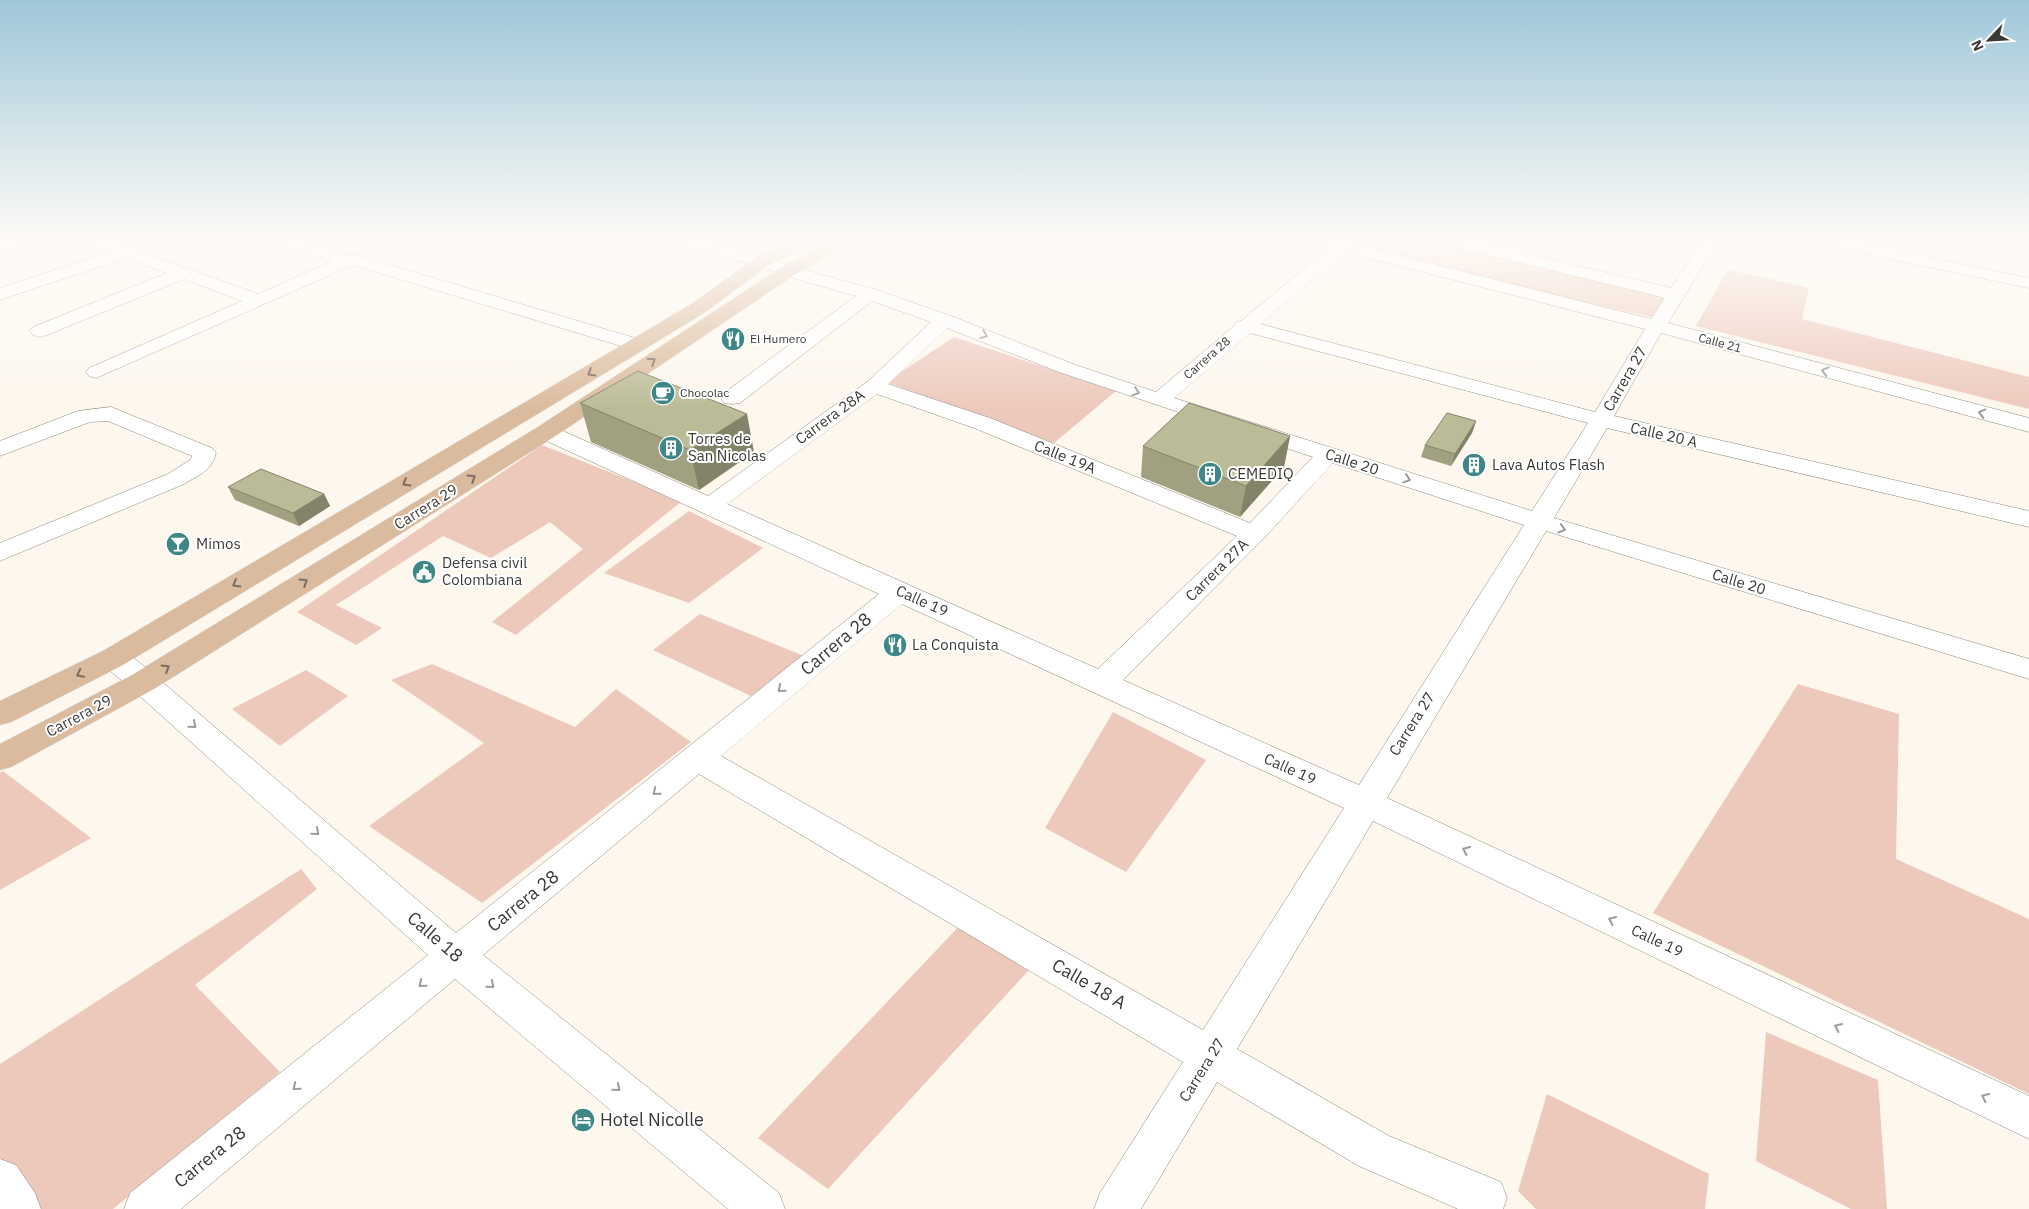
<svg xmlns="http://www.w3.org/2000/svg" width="2029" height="1209" font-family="'IBM Plex Sans',sans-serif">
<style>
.green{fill:#edc9bc}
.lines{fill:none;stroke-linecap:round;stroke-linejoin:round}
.minor-casing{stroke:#8c877e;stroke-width:1}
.major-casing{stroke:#d8d7d7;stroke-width:1}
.minor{fill:#fff;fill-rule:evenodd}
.major{fill:#dbbb9d;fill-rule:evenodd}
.wall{fill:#a1a182}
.shaded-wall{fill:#83836a}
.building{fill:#bbbb97;stroke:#83836a}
.oneway{stroke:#9d9c9a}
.oneway2{stroke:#7b6d5f}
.labels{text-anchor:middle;stroke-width:4;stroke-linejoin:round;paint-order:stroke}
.far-poi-label{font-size:12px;fill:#3b3935;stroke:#fff;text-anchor:start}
.far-street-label{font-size:12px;fill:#3b3935;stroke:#fff}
.street-label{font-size:15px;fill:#3b3935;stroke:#fff}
.poi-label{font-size:15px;fill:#3b3935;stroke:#fff;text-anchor:start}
.near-street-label{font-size:18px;fill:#3b3935;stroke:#fff}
.near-poi-label{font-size:18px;fill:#3b3935;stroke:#fff;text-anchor:start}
</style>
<rect width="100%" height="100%" fill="#fdf7ed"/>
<!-- green -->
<g class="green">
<polygon points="1368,241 1444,241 1672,296 1655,318 1358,250"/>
<polygon points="1728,269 1809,288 1802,319 2029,377 2029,409 1696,326"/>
<polygon points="954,337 1116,391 1054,443 886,382"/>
<polygon points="542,445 682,501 516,635 492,622 583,549 550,522 491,558 443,536 336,605 382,628 356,645 297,612"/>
<polygon points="689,511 763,548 689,603 604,573"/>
<polygon points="700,614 804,656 751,696 653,650"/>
<polygon points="432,664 575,727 616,689 691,742 482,903 369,826 484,743 391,680"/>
<polygon points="306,670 348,696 280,746 232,709"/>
<polygon points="1798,684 1899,714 1896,859 2029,919 2029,1094 1653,913"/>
<polygon points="1113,712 1206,760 1126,872 1045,828"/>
<polygon points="3,771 91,838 0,890 0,773"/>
<polygon points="301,869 317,889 195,985 280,1072 113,1209 32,1209 0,1158 0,1064"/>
<polygon points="963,922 1039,959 828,1189 758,1138"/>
<polygon points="1766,1032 1878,1080 1887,1209 1851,1209 1756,1161"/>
<polygon points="1547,1094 1709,1174 1705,1209 1536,1209 1518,1191"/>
</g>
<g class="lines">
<!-- minor casing -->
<g class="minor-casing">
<g id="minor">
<polygon points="4,241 30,241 27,245 0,252 0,242"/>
<polygon points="87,241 110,241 258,294 331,262 277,245 274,241 299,241 348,256 360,256 645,341 648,345 645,349 638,351 631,349 353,265 96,378 89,376 86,372 89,368 242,301 184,279 47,335 40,337 33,335 30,331 33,327 167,273 125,258 0,300 0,288 109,252 89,245"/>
<path d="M401 241H420C415 247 410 247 403 246Z"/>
<path d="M673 241H700L763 256 794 267 877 290 951 316 1073 364 1156 392 1234 326 1237 322 1241 321 1329 248 1317 245 1315 241H1355L1354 244 1651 319 1665 298 1448 245 1445 241H1473L1671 288 1702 241H1718L1668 323 2029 418V432L1661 333 1614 416 2029 511V527L1607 428 1554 518 2029 659V679L1546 531 1387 798 2029 1096V1139L1373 821 1237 1049 1389 1136 1501 1182 1507 1198 1503 1209H1458L1359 1166 1217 1082 1141 1209H1094L1100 1193 1183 1062 699 774 483 955 779 1193 785 1209H728L455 979 181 1209H124L130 1193 428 955 132 689 103 665 98 658 103 651C124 645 138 662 154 675L456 933 879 594 538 437 535 432 538 427 546 425 554 427 708 496 867 382 931 322 872 301 740 403 732 404 724 403 721 398 724 393 856 296 782 275 757 265 675 245ZM1345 252 1645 329 1595 412 1260 324ZM947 328 1059 372 1313 457 1250 523 990 418 888 384ZM1250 333 1588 423 1532 511 1174 398ZM877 394 974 428 1237 536 1098 669 727 504ZM1333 463 1524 525 1359 785 1123 680 1263 539ZM902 604 1344 808 1203 1030 721 756Z"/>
<polygon points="1818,241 1850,241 2029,278 2029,288 1827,246 1821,245"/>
<path d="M111 407 212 448 216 453C211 472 200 474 184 484L0 561V543L168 474 190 460 192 456 108 421 90 422 0 456V441L78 411Z"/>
<polygon points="0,1159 16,1165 35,1193 41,1209 0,1209"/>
</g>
</g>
<!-- major casing -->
<g class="major-casing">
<g id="major">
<polygon points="791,241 813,241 810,245 769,265 704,313 123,665 11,722 0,725 0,701 103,651 690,305 757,257"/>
<polygon points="831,241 852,241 849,245 794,275 554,437 154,689 11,767 0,770 0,744 132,675 538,427 782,267"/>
</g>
</g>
<!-- minor -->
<use href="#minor" class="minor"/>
<!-- major -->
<use href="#major" class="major"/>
</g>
<!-- wall -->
<g class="wall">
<polygon points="580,403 754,452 699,490 591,442"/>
<polygon points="1476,421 1472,433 1451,466 1421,457 1425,445"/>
<polygon points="1290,436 1284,467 1240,517 1141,477 1143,446"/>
<polygon points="228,487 324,494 330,506 299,526 235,500"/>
</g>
<!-- shaded-wall -->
<g class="shaded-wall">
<polygon points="747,414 754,452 699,490 690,450"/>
<polygon points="1476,421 1472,433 1451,466 1455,454"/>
<polygon points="1290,436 1284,467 1240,517 1246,486"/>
<polygon points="324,494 330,506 299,526 293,513"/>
</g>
<!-- building -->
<g class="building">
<polygon points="638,371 747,414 690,450 580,403"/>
<polygon points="1189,403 1290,436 1246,486 1143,446"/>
<polygon points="1447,413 1476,421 1455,454 1425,445"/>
<polygon points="261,469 324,494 293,513 228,487"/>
</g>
<!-- one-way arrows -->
<defs><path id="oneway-chevron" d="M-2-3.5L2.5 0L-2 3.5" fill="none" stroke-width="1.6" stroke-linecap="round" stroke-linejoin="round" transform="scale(1.25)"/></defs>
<g class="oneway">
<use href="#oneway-chevron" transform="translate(984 335) rotate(22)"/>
<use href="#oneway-chevron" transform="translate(1825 371) rotate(-165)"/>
<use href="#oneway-chevron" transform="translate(1136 392) rotate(19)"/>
<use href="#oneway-chevron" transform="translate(1982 413) rotate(-165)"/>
<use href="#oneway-chevron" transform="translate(1407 479) rotate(18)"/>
<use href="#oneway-chevron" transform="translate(1562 529) rotate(17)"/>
<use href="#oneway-chevron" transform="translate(781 689) rotate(140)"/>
<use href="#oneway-chevron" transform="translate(193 725) rotate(41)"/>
<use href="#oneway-chevron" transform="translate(656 792) rotate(141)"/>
<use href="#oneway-chevron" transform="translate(316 832) rotate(41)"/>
<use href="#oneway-chevron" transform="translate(1466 850) rotate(-155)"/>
<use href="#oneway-chevron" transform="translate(1612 920) rotate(-155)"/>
<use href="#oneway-chevron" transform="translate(422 984) rotate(141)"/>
<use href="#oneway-chevron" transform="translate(491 985) rotate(40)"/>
<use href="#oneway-chevron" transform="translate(1838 1027) rotate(-155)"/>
<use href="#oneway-chevron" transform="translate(296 1087) rotate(141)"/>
<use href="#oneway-chevron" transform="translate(617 1088) rotate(40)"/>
<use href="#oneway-chevron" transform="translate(1985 1097) rotate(-155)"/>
</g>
<g class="oneway2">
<use href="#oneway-chevron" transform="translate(652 361) rotate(-34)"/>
<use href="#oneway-chevron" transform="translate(591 373) rotate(149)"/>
<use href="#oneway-chevron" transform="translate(472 478) rotate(-32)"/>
<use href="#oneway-chevron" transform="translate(406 483) rotate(149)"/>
<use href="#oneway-chevron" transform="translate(304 582) rotate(-32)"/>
<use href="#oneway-chevron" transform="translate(236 584) rotate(149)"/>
<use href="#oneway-chevron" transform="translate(166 668) rotate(-32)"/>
<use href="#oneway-chevron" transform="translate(80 674) rotate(153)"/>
</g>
<!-- sky -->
<linearGradient id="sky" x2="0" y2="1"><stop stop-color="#a0c7d9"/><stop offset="0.59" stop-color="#fefbf7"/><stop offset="1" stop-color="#fefbf7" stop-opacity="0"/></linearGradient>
<rect width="2029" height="410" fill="url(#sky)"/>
<!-- icons -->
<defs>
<g id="restaurant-disc" transform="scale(1.25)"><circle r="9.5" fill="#3f8787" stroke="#fff"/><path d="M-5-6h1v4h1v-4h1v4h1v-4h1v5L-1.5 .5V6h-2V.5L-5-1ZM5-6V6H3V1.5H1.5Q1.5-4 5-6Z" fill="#fff"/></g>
<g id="cafe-disc" transform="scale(1.25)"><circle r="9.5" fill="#3f8787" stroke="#fff"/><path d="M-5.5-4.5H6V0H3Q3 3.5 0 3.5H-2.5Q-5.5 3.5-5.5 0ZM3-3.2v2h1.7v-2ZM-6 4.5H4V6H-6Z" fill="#fff"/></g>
<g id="building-disc" transform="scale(1.25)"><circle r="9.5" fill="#3f8787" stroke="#fff"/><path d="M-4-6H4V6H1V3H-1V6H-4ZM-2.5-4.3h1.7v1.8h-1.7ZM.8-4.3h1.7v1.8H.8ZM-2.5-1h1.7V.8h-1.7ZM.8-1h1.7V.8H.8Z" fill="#fff"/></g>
<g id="bar-disc" transform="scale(1.25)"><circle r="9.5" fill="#3f8787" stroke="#fff"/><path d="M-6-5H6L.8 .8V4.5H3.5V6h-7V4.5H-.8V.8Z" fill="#fff"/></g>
<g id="civic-disc" transform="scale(1.25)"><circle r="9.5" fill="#3f8787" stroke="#fff"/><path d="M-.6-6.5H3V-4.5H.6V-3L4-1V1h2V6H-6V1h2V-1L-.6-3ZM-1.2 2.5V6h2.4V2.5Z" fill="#fff"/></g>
<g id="hotel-disc" transform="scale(1.25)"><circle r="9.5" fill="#3f8787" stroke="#fff"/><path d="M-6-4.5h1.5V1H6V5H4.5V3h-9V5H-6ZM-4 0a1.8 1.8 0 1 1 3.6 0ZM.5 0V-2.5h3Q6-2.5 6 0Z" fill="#fff"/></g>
</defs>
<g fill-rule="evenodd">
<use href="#restaurant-disc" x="733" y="339"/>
<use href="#cafe-disc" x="663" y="393"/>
<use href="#building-disc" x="671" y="448"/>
<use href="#building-disc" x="1474" y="465"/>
<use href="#building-disc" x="1210" y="474"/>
<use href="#bar-disc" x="178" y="544"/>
<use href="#civic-disc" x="424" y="572"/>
<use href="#restaurant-disc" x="895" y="645"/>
<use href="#hotel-disc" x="583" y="1120"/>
</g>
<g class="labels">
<!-- far-poi labels -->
<g class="far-poi-label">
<text x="750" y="343">El Humero</text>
<text x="680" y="397">Chocolac</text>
</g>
<!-- far-street labels -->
<g class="far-street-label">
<text transform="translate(1720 343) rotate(15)" y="4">Calle 21</text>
<text transform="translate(1207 358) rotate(-41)" y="4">Carrera 28</text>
</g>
<!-- street labels -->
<g class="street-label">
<text transform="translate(1625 379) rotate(-60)" y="5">Carrera 27</text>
<text transform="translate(830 417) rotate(-36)" y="5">Carrera 28A</text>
<text transform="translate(1664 435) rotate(13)" y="5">Calle 20 A</text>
<text transform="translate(1065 457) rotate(22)" y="5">Calle 19A</text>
<text transform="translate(1352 462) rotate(18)" y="5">Calle 20</text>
<text transform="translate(426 507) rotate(-32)" y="5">Carrera 29</text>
<text transform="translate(1217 570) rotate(-45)" y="5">Carrera 27A</text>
<text transform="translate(1739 582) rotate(17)" y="5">Calle 20</text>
<text transform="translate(922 601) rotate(24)" y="5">Calle 19</text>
<text transform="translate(79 716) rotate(-28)" y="5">Carrera 29</text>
<text transform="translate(1412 724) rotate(-58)" y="5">Carrera 27</text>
<text transform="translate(1290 769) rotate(24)" y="5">Calle 19</text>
<text transform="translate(1657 941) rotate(25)" y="5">Calle 19</text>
<text transform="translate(1202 1070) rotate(-58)" y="5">Carrera 27</text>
</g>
<!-- poi labels -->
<g class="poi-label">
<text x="688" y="444">Torres de<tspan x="688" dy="17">San Nicolas</tspan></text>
<text x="1492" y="470">Lava Autos Flash</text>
<text x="1228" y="479">CEMEDIQ</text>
<text x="196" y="549">Mimos</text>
<text x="442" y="568">Defensa civil<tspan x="442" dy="17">Colombiana</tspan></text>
<text x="912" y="650">La Conquista</text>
</g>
<!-- near-street labels -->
<g class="near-street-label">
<text transform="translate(836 644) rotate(-40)" y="6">Carrera 28</text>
<text transform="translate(523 901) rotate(-39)" y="6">Carrera 28</text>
<text transform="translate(435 937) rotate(41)" y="6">Calle 18</text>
<text transform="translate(1089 984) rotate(30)" y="6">Calle 18 A</text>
<text transform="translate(210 1157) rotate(-39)" y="6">Carrera 28</text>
</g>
<!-- near-poi labels -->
<g class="near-poi-label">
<text x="600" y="1126">Hotel Nicolle</text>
</g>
</g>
<!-- north arrow -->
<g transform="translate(1989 40) rotate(245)" stroke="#ffffff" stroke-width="4" paint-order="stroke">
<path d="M0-4L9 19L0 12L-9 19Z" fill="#3b3935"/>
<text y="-8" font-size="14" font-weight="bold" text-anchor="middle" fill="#3b3935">N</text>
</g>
</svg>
